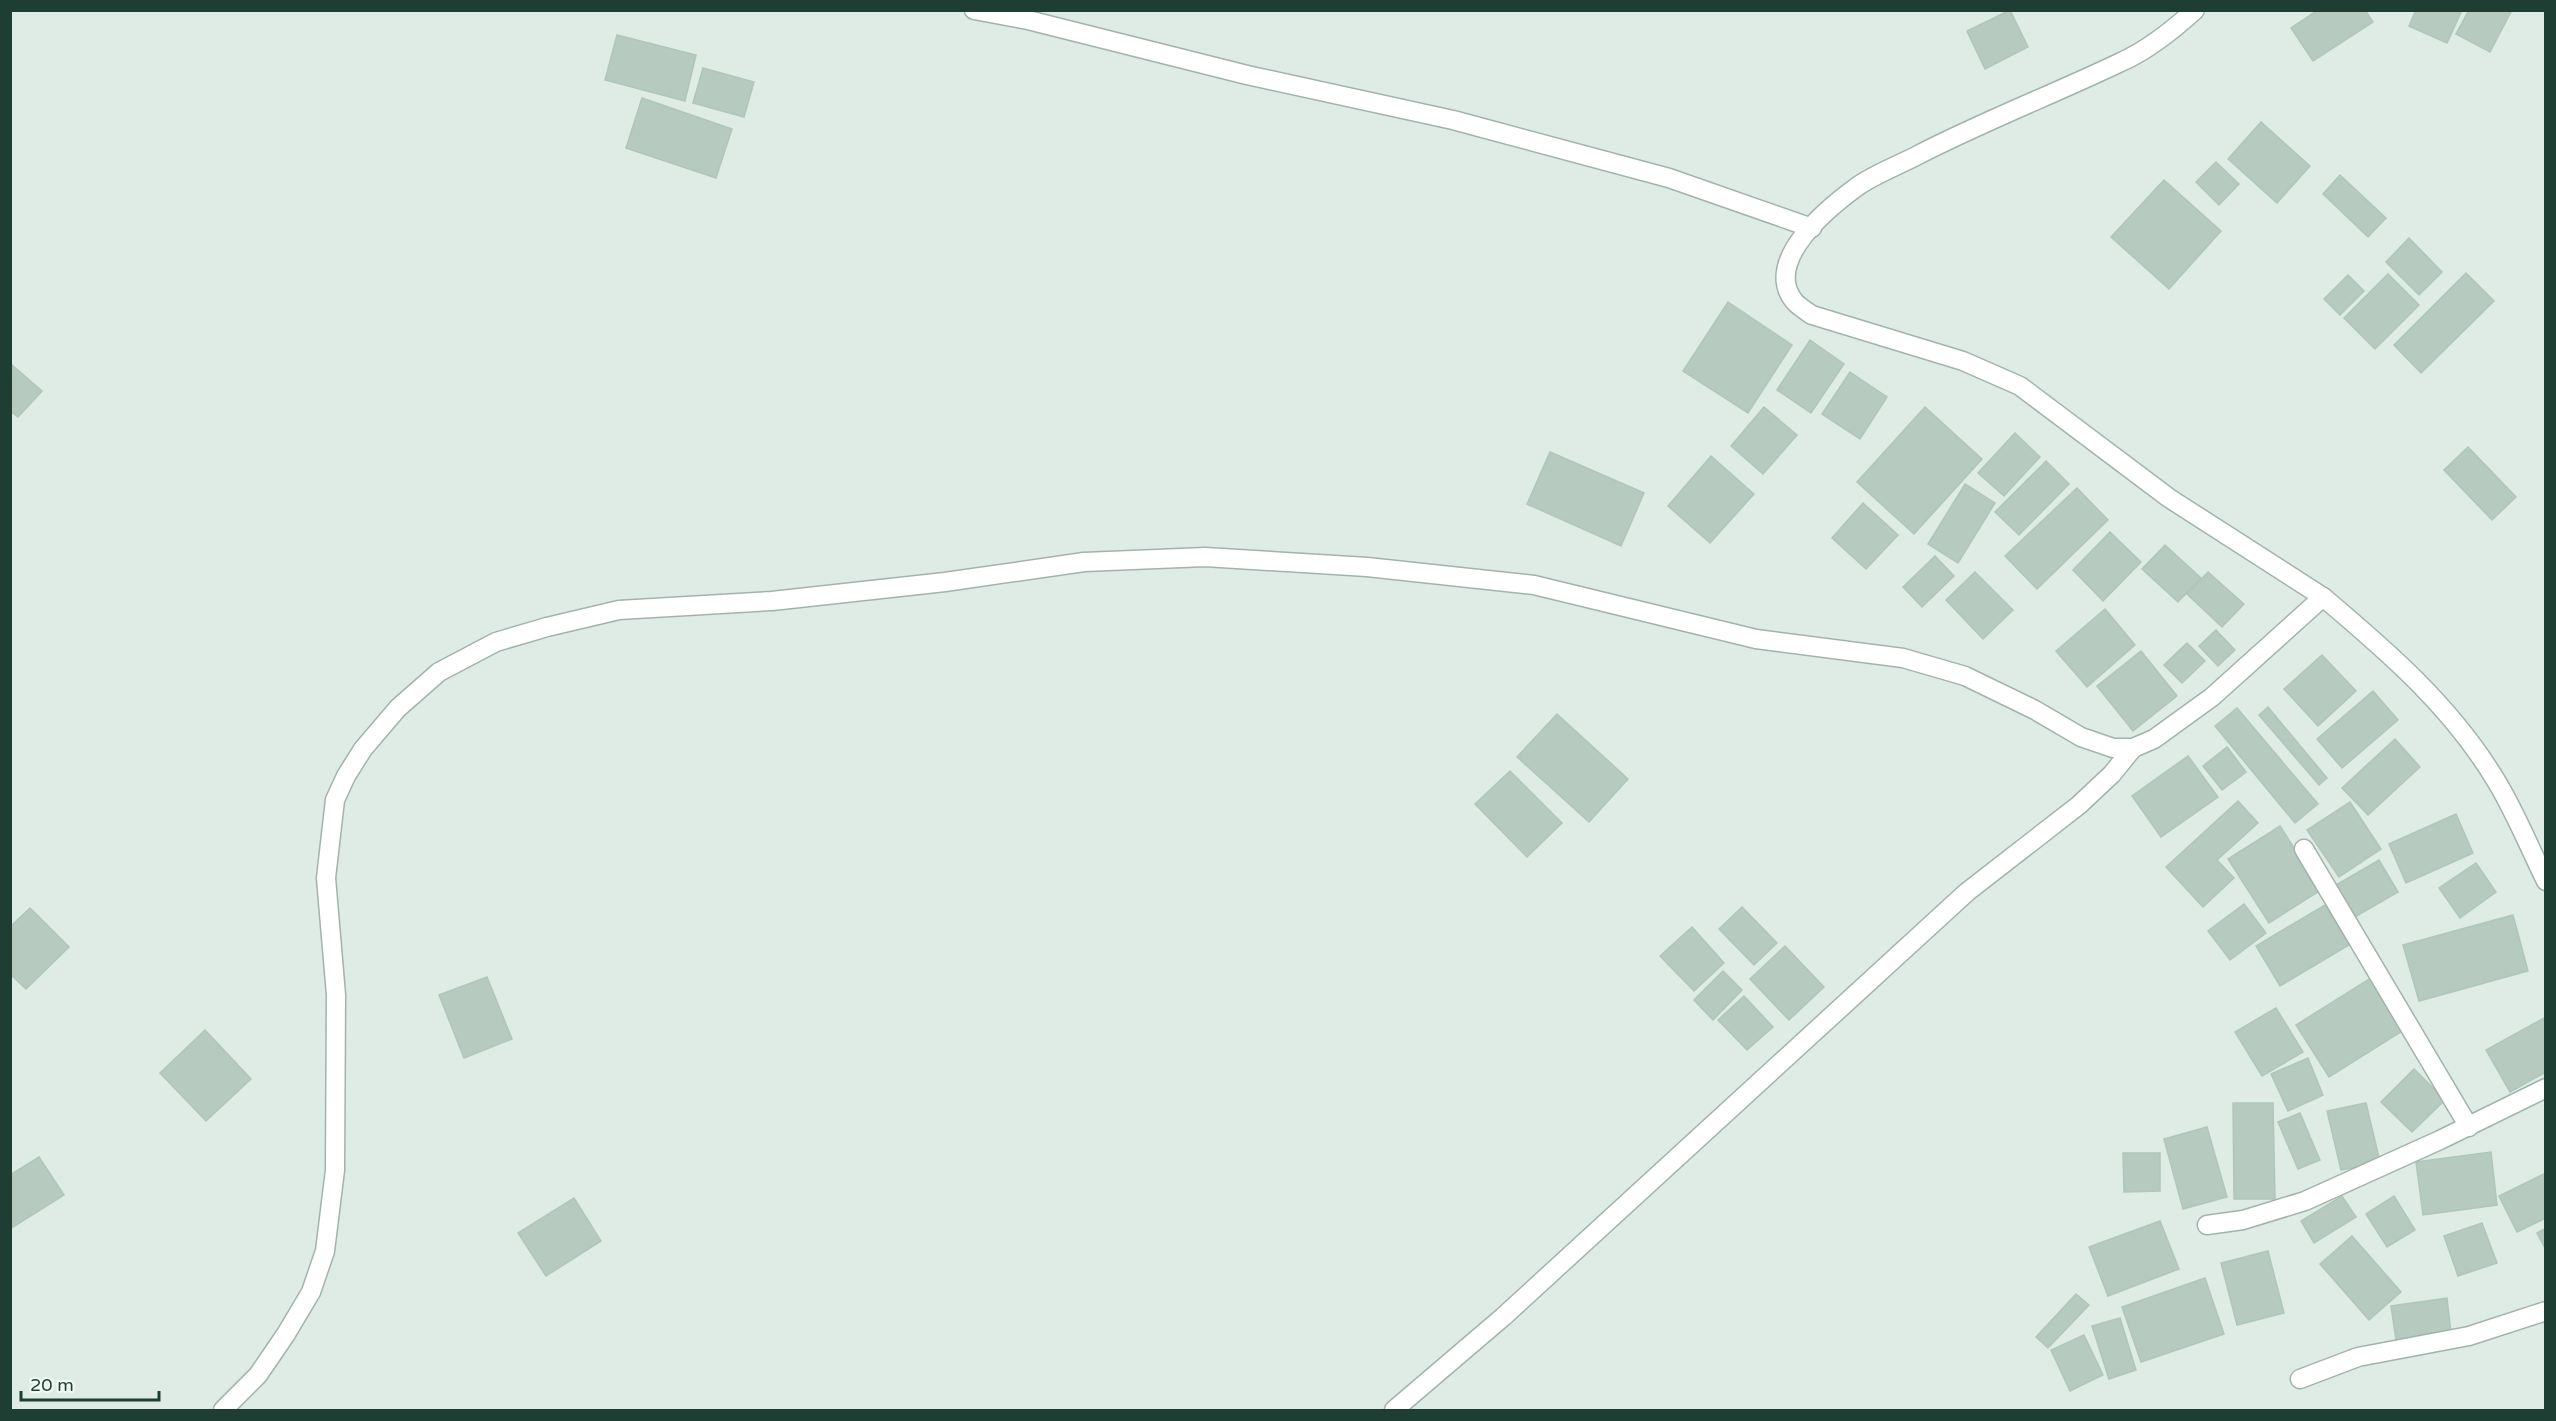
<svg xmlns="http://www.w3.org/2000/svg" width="2556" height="1421" font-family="'Varela Round',sans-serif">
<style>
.building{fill:#b6cac0;stroke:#b0c6bb;stroke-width:1.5}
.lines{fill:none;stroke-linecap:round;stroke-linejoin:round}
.minor-casing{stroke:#a1b4ac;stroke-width:21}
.minor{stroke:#fff;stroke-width:18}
</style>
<rect width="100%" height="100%" fill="#deece5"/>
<!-- building -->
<g class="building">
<polygon points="2010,10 2028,47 1985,69 1967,31"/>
<polygon points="2318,10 2365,10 2373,22 2313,61 2291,28"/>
<polygon points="2416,10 2462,10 2447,43 2409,26"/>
<polygon points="2469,10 2512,10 2490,52 2456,34"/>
<polygon points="617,35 696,55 685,101 605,80"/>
<polygon points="703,68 754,82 744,117 693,103"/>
<polygon points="642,98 732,129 716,178 626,148"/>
<polygon points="2261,122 2310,166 2277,203 2228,159"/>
<polygon points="2216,162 2239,184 2219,205 2196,182"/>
<polygon points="2340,175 2386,218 2368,237 2323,194"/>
<polygon points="2164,180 2221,231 2169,289 2111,237"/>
<polygon points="2409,238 2442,272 2419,295 2386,262"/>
<polygon points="2466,273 2494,301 2421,373 2394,345"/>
<polygon points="2388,274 2419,305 2375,349 2344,318"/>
<polygon points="2348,275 2364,291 2340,315 2324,299"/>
<polygon points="1728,302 1792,345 1748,413 1683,371"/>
<polygon points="1810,340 1844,364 1811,413 1777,390"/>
<polygon points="12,365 42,391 18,417 10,411"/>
<polygon points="1850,372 1887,397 1860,439 1822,414"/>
<polygon points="1764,407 1797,435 1763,474 1731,446"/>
<polygon points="1925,407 1982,459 1914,534 1857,482"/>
<polygon points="2015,433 2040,457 2004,496 1978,473"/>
<polygon points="2468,447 2516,497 2492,520 2444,470"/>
<polygon points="1550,452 1644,493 1621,546 1527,504"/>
<polygon points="1711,456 1754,494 1710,543 1668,506"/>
<polygon points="2046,461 2069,484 2019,535 1995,512"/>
<polygon points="1965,484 1995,503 1958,563 1928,544"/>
<polygon points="2077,488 2108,520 2037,589 2005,556"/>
<polygon points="1863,503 1898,535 1866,569 1832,538"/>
<polygon points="2110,532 2141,562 2103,601 2073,570"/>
<polygon points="2165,545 2201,578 2178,602 2142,569"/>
<polygon points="1935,556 1954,576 1922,607 1903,587"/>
<polygon points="1975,572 2013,610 1983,639 1946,600"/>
<polygon points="2208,572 2244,604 2222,627 2187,594"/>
<polygon points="2105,609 2135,645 2087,687 2056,651"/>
<polygon points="2216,630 2235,650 2218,666 2199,646"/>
<polygon points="2187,643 2205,661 2182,683 2164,665"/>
<polygon points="2141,651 2177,696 2133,731 2097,686"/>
<polygon points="2322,655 2356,691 2318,726 2284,689"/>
<polygon points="2373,691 2398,720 2342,768 2317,739"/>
<polygon points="2268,707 2327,778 2319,785 2259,715"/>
<polygon points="2237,708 2318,804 2295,823 2215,726"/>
<polygon points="1557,714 1628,779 1589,822 1517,757"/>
<polygon points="2395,739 2420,767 2368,815 2342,788"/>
<polygon points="2227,747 2246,772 2222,790 2203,766"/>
<polygon points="2188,756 2218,797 2161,837 2132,796"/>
<polygon points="1510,771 1562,823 1527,857 1475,804"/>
<polygon points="2238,801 2258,823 2217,860 2234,878 2203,907 2166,867"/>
<polygon points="2350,802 2381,849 2339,877 2307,830"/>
<polygon points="2456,814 2473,853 2406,883 2389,844"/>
<polygon points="2280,826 2321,890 2269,923 2228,859"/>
<polygon points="2379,860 2398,892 2355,917 2336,885"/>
<polygon points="2476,863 2496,892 2460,918 2439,888"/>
<polygon points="2244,904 2266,933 2230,960 2208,931"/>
<polygon points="2325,905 2349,945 2280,986 2256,946"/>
<polygon points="1742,907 1777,943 1754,965 1719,929"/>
<polygon points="30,908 69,947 26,989 10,974 10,927"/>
<polygon points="2513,915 2528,971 2419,1001 2403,945"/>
<polygon points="1692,927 1724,963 1694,991 1660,956"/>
<polygon points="1785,946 1824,987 1789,1020 1750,979"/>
<polygon points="1723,971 1742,990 1713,1020 1694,1000"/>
<polygon points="2374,976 2407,1028 2329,1077 2296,1025"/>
<polygon points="487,977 512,1039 464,1058 439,995"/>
<polygon points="1744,996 1773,1027 1747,1050 1718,1020"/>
<polygon points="2276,1008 2303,1052 2262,1076 2235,1032"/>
<polygon points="2546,1017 2546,1072 2510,1092 2486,1050"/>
<polygon points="205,1030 251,1079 206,1121 160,1073"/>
<polygon points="2308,1058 2323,1095 2288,1111 2271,1074"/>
<polygon points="2414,1069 2445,1100 2412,1132 2381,1102"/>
<polygon points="2233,1103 2273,1103 2275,1199 2234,1199"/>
<polygon points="2366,1103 2380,1162 2341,1170 2327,1111"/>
<polygon points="2300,1113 2320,1160 2298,1169 2278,1122"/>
<polygon points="2207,1127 2227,1197 2183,1209 2164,1139"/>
<polygon points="2491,1152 2497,1205 2423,1215 2416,1162"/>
<polygon points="2123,1153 2160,1153 2160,1191 2124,1192"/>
<polygon points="39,1157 64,1195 10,1229 10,1175"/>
<polygon points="2546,1173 2546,1218 2517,1232 2499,1196"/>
<polygon points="2342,1196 2356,1217 2314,1243 2301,1221"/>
<polygon points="2394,1196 2415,1230 2387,1247 2366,1214"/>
<polygon points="574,1198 601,1241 546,1276 518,1233"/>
<polygon points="2160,1221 2179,1269 2108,1296 2089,1247"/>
<polygon points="2482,1223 2497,1263 2458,1276 2444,1236"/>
<polygon points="2546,1228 2546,1250 2537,1233"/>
<polygon points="2352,1236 2401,1292 2369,1320 2320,1264"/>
<polygon points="2268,1251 2284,1313 2237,1325 2221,1263"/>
<polygon points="2205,1278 2224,1334 2141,1362 2122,1307"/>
<polygon points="2076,1294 2089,1305 2048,1348 2036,1337"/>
<polygon points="2447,1298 2451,1333 2396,1340 2391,1306"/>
<polygon points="2120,1318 2136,1370 2109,1379 2092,1326"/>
<polygon points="2084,1335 2103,1375 2070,1391 2051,1350"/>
</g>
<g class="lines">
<!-- minor casing -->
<g class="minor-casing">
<g id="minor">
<polyline points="974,10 1028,20 1247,75 1453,120 1669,178 1812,228"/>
<path d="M2323 597C2387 651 2451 706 2495 779 2515 811 2529 847 2546 881"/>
<polyline points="2304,849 2469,1127"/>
<polyline points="2207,1225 2243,1220 2305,1201 2440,1140 2546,1088"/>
<polyline points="2300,1379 2358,1357 2469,1336 2546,1311"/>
<path d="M223 1410 258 1375 286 1334 311 1292 325 1251 335 1170 336 995 326 878 335 800 346 776 363 749 398 708 439 672 496 642 547 627 619 610 772 601 945 582 1084 562 1205 557 1367 567 1534 585 1756 639 1903 658 1965 676 2035 710 2081 737 2113 748H2133L2154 739 2212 697 2323 597 2169 498 2020 386 1963 361 1812 315C1806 311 1798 306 1794 301 1762 261 1829 207 1858 186 1875 174 1899 165 1918 155 1984 121 2054 94 2121 62 2148 50 2173 30 2195 10"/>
<polyline points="1394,1410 1503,1317 1967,892 2079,805 2112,774 2133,748"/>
</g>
</g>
<!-- minor -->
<use href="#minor" class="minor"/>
</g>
<!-- border -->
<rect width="2556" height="1421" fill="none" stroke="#1e3d33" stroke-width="24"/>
<!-- scale -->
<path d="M21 1391v9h138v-9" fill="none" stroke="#1e3d33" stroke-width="3"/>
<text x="30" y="1391" font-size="18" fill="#1e3d33" stroke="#eff8f3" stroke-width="4.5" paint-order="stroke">20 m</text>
</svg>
